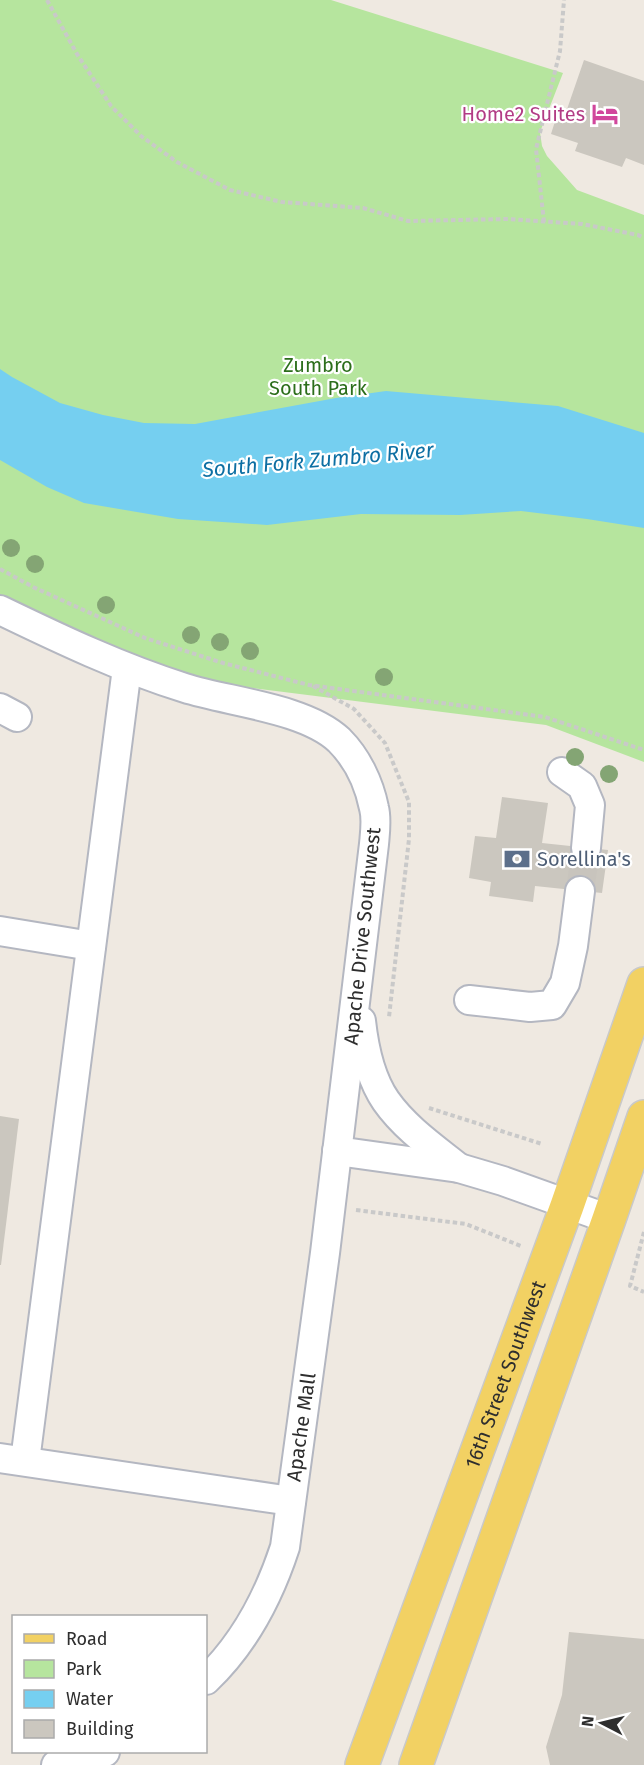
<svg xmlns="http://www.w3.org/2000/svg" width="644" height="1765" font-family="'Fira Sans',sans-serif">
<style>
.green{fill:#b6e59e}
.water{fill:#75cff0}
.building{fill:#cbc7bf}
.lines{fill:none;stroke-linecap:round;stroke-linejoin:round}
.minor-tunnel{stroke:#c8c4bd;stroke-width:28;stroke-dasharray:28 14;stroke-linecap:butt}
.minor-casing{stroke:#b4b7c1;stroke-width:32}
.major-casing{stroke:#c9c9c9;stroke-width:36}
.path{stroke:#c9c9c9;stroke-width:4;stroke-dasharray:4.5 3;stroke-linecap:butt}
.minor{stroke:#fff;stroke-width:28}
.major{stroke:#f2d163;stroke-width:33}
.tree{fill:#84a574}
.labels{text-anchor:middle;stroke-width:4.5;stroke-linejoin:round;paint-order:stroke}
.hotel-label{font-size:20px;fill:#b23c85;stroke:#fff;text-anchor:end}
.park-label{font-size:20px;fill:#2c6e1b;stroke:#fff}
.service-label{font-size:20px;fill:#4e5e75;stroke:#fff;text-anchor:start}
.street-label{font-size:20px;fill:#2e2e2e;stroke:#fff}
.water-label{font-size:21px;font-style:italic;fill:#0d6fa3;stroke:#fff}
</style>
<rect width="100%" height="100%" fill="#efe9e1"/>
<!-- green -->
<polygon class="green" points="0,0 331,0 563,73 540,132 542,146 547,156 577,190 644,215 644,762 546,725 148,675 0,611"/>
<!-- water -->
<polygon class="water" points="0,369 12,377 60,403 103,415 144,423 195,424 336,398 386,391 558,406 644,433 644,528 587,519 521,511 460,515 361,514 267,525 178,519 84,503 47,487 0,460"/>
<!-- building -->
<g class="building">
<polygon points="584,60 644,81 644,165 626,158 622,167 575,151 578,143 551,134 558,112 565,115"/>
<polygon points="502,797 548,803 542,843 608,850 602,893 535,886 533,902 489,896 491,882 469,878 475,836 496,838"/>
<polygon points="0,1116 19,1119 1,1265 0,1265"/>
<polygon points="569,1632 644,1639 644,1765 550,1765 546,1747 562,1695"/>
</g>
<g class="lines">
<!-- minor-tunnel -->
<polyline class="minor-tunnel" points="580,891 586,848"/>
<!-- minor casing -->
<g class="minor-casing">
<g id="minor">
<path d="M0 610C60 639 121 668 185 688 229 702 305 708 339 740 357 758 369 783 374 808 377 819 375 833 374 844L325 1253 285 1547C269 1596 244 1644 206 1680"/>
<polyline points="0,708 17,717"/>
<polyline points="562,772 582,786 590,805 586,848"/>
<polyline points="0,931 91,946"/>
<polyline points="469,1000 530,1007 552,1005 565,983 573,946 580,891"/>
<path d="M361 1021C364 1048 370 1078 386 1101 405 1128 434 1148 459 1168"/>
<polyline points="337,1151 459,1168 503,1181 609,1219"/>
<polyline points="0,1458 291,1501"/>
<polyline points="25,1461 127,668"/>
<polyline points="56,1765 92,1757 105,1752"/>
</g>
</g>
<!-- major casing -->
<g class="major-casing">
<g id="major">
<path id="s1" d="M362 1765 567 1206 644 984"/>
<polyline points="416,1765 609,1219 644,1117"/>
</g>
</g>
<!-- path -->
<g class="path">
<polyline points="47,0 77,54 111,106 141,136 177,162 230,190 282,202 363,208 408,221 508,219 582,224 638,235 644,238"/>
<polyline points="544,222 536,149 560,51 564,0"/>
<polyline points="0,569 33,587 145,638 223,663 309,685 545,717 644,750"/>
<polyline points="313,686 354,709 385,743 409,802 409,839 389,1017"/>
<polyline points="429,1108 542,1144"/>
<polyline points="356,1210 466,1224 521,1246"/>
<polyline points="644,1232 630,1286 644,1292"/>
</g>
<!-- minor -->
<use href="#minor" class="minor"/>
<!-- major -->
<use href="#major" class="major"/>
</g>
<!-- trees -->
<g class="tree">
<circle cx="11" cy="548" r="9"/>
<circle cx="35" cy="564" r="9"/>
<circle cx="106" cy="605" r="9"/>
<circle cx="191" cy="635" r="9"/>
<circle cx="220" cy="642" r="9"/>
<circle cx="250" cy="651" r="9"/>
<circle cx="384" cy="677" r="9"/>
<circle cx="575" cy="757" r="9"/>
<circle cx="609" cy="774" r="9"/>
</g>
<!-- icons -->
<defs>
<g id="hotel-bare" transform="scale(2.07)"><path d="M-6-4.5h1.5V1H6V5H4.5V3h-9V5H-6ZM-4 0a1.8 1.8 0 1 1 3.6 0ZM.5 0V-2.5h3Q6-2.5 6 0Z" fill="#d1479c" stroke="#fff" stroke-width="2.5" paint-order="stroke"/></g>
<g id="bank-bare" transform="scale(2.07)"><path d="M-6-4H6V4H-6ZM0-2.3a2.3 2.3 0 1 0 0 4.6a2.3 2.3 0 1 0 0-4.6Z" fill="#5c6f8a" stroke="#fff" stroke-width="2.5" paint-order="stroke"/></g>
</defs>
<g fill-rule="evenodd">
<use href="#hotel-bare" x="605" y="114"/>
<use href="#bank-bare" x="517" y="859"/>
</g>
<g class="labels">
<!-- hotel labels -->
<g class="hotel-label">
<text x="585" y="121">Home2 Suites</text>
</g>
<!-- park labels -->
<g class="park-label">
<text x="318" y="372">Zumbro<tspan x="318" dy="23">South Park</tspan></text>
</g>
<!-- service labels -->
<g class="service-label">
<text x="537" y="866">Sorellina's</text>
</g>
<!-- street labels -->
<g class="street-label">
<text transform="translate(362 936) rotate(-84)" y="7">Apache Drive Southwest</text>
<text dy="7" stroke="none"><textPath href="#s1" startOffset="416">16th Street Southwest</textPath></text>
<text transform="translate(301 1427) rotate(-82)" y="7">Apache Mall</text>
</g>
<!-- water labels -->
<g class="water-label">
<text transform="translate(318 460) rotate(-5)" y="7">South Fork Zumbro River</text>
</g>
</g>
<!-- legend -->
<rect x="12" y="1615" width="195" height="138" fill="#ffffff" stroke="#ababab" stroke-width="1.5"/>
<rect x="24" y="1634" width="30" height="9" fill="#f2d163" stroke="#ababab" stroke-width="1.5"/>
<text x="66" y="1645" font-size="18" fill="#2e2e2e">Road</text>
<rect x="24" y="1660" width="30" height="18" fill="#b6e59e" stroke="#ababab" stroke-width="1.5"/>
<text x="66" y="1675" font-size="18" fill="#2e2e2e">Park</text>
<rect x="24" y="1690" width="30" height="18" fill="#75cff0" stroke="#ababab" stroke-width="1.5"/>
<text x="66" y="1705" font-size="18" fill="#2e2e2e">Water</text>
<rect x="24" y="1720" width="30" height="18" fill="#cbc7bf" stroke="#ababab" stroke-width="1.5"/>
<text x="66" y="1735" font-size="18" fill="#2e2e2e">Building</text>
<!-- north arrow -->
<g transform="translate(602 1723) rotate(277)" stroke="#ffffff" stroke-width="4.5" paint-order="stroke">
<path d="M0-4.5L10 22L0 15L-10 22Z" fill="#2e2e2e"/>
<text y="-9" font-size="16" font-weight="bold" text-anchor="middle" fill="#2e2e2e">N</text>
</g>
</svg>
